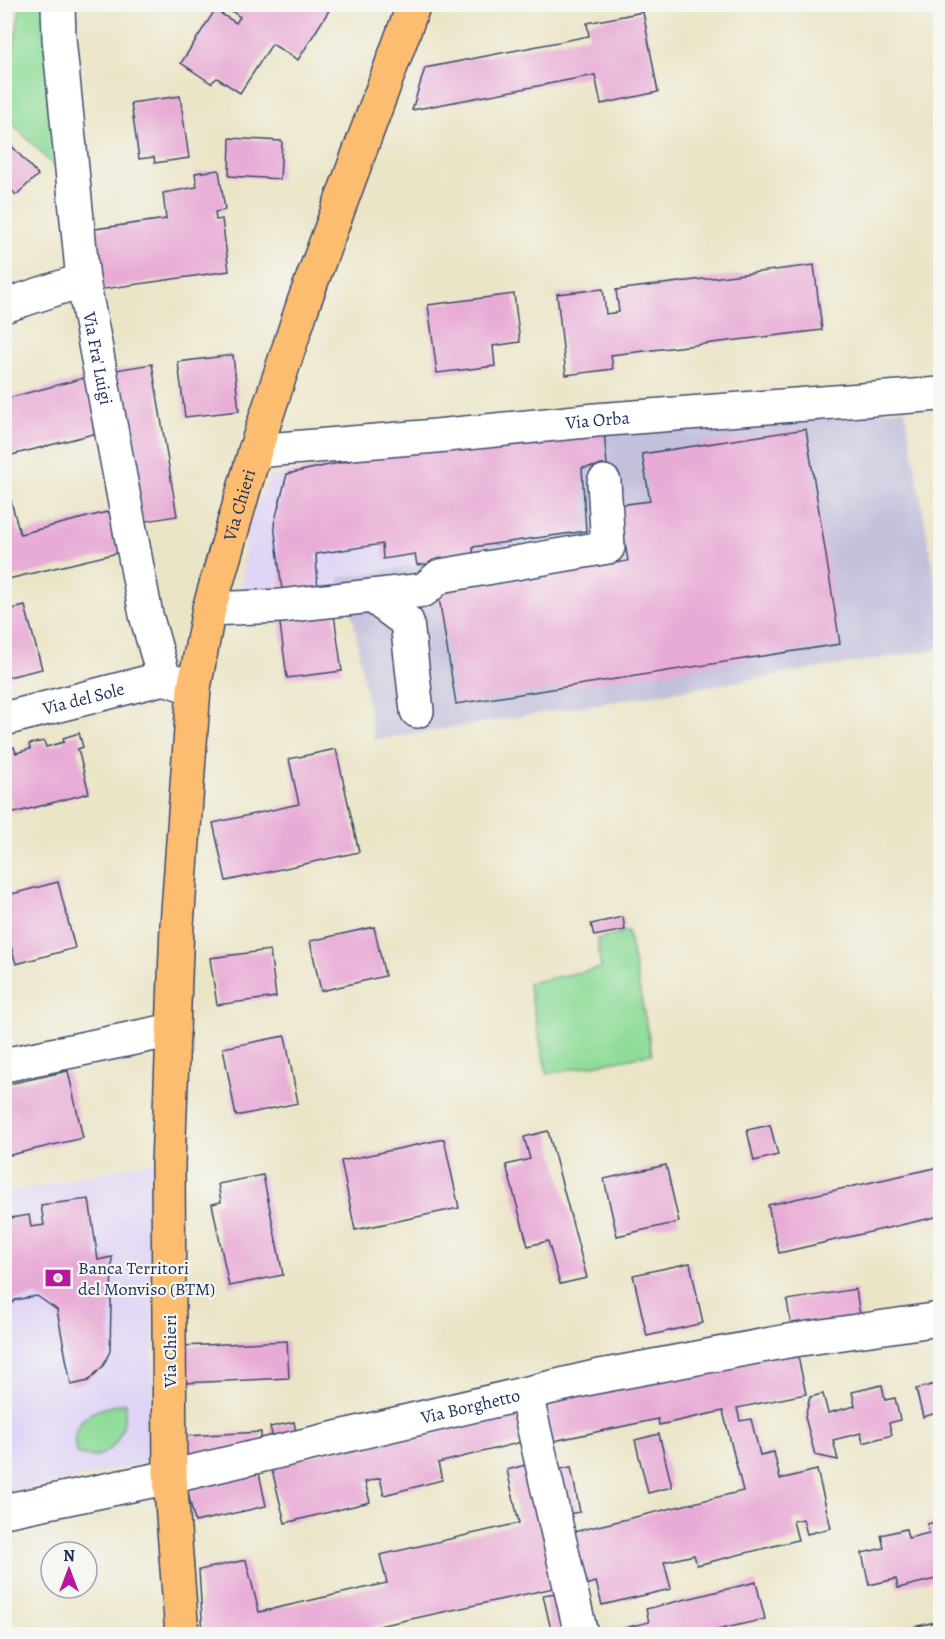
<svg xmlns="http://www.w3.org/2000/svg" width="945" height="1639" font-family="Alegreya,serif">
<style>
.built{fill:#dfd4f5}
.industrial{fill:#c3c0db}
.green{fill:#8edb98;stroke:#54857b;stroke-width:1.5}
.building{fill:#e8abd5}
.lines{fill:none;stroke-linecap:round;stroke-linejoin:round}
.minor-casing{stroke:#3a4a6e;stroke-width:36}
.major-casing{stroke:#3a4a6e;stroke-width:36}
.minor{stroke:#fff;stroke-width:33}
.major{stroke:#fcbd6f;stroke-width:33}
.labels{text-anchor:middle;stroke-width:4.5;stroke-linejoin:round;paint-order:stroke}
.street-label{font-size:18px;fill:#1b2f5e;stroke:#f6f6f2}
.poi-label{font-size:18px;fill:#1b2f5e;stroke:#f6f6f2;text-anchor:start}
</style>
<rect width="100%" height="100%" fill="#f6f6f2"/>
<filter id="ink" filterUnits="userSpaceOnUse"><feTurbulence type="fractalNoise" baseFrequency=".0167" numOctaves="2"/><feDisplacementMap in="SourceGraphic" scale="12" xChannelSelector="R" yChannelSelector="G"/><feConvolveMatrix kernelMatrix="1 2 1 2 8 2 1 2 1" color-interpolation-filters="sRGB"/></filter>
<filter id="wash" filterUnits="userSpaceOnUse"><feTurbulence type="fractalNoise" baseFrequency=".008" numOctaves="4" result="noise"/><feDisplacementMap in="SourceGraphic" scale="24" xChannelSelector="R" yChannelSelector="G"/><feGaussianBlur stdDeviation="1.35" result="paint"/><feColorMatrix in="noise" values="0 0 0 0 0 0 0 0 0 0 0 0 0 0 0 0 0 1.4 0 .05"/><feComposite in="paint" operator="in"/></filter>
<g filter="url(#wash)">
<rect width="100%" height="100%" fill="#ebe5c7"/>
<!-- built -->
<g class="built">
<polygon points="362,458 407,507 417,565 340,578 341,591 239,601 248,523 271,477"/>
<polygon points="156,1161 151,1461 5,1494 4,1193"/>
</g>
<!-- industrial -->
<polygon class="industrial" points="905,409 940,607 940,649 374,740 353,617 343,601 339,578 417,565 604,431"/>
<!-- green -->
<g class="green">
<polygon points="21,5 50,5 66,179 5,115 5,81 8,75"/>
<polygon points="628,931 652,1054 547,1074 528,983 601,968 597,939"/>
<path d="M126 1403C125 1413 125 1422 121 1432 114 1451 95 1464 76 1452 68 1415 97 1409 126 1403Z"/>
</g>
<g id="blocks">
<!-- building -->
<g class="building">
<polygon points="221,4 333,4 298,60 272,44 240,93 217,78 211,83 181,63 215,10 236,23 240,17"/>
<polygon points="643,12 658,92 601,104 595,75 412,110 425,68 589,36 587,23"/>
<polygon points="180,96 189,158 155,163 154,157 139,159 131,103"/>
<polygon points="230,138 282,141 280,179 229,176"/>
<polygon points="11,145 38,175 16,195 4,182 4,151"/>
<polygon points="219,170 225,210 215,212 216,220 222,219 229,271 97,290 88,230 166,219 163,193 197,187 195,173"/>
<polygon points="814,265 822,330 611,355 613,369 566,375 557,294 603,289 606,314 619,312 616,290"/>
<polygon points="514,294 520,342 493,346 495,366 437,373 428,305"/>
<polygon points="233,355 239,411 185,417 178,362"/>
<polygon points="152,364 177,516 141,522 115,370"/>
<polygon points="88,377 101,432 4,457 4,399"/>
<polygon points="806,429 840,644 456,704 438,591 628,561 619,505 650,501 642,454"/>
<polygon points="604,431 607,465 582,468 586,531 473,547 474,560 417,565 415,554 383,559 382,544 316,554 318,593 283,598 274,524 287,474 362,458"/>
<polygon points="5,479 20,534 115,510 126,551 4,580"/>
<polygon points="25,606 42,669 4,678 4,611"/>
<polygon points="333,608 342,671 287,678 279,616"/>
<polygon points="79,733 83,747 78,749 89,793 14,813 4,777 4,749 14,747 16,753 30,749 29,744 44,741 46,747 64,742 63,738"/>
<polygon points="336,749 359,852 226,881 213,823 299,804 289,759"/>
<polygon points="58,882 75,948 16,964 4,922 4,896"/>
<polygon points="623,917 625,930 594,936 591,924"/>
<polygon points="374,927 385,976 321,991 310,941"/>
<polygon points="270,950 276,997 217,1005 210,958"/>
<polygon points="285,1036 298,1103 236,1116 223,1048"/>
<polygon points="68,1071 83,1138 6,1156 4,1085"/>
<polygon points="770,1125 778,1155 754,1161 747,1130"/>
<polygon points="548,1131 587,1278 560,1284 548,1241 528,1246 506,1165 530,1159 524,1137"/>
<polygon points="444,1139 459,1208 355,1230 341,1161"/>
<polygon points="666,1165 679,1222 617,1236 604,1179"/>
<polygon points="940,1167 940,1216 779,1253 768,1205"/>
<polygon points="263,1175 283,1275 229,1286 212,1204 221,1202 218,1184"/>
<polygon points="89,1199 98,1260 112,1257 110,1351 103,1366 88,1381 71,1385 57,1310 37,1296 15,1300 4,1315 4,1219 29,1215 31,1227 44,1225 41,1205"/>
<polygon points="690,1263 703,1323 647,1336 633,1275"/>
<polygon points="856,1289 861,1322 792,1333 787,1300"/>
<polygon points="287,1341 289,1378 184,1383 182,1346"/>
<polygon points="796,1347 806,1394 737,1408 740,1421 751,1419 760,1455 774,1452 780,1479 817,1470 831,1528 807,1534 803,1519 793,1521 798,1540 697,1565 694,1555 664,1562 671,1589 602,1605 596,1582 578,1587 565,1534 743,1491 723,1411 659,1425 658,1419 544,1443 536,1402"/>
<polygon points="940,1375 940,1412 923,1417 916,1389 939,1383 937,1376"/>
<polygon points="882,1385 885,1400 895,1398 900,1420 889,1423 892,1435 863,1443 861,1433 833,1440 838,1460 815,1455 805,1417 810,1397 823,1394 828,1413 855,1406 852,1392"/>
<polygon points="521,1404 530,1440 438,1463 442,1480 384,1495 380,1478 365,1482 370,1502 285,1523 271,1466"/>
<polygon points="294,1422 298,1442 275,1446 270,1427"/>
<polygon points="261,1432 261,1450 187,1467 185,1436"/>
<polygon points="659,1434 672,1487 648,1493 635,1440"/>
<polygon points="533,1463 563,1586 342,1634 203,1634 199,1570 246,1560 259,1612 387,1583 380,1555 519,1523 507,1470"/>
<polygon points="571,1467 580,1512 562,1515 552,1471"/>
<polygon points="258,1468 266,1506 195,1522 186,1484"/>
<polygon points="940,1521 940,1578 898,1588 896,1579 869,1585 862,1553 884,1548 881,1535 906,1529 908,1538 929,1533 927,1524"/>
<polygon points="756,1582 765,1619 700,1634 600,1634 649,1622 646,1609"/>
<polygon points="561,1592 571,1634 552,1634 543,1595"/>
<polygon points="935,1622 938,1634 883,1634"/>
</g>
</g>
</g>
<g filter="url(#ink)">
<use href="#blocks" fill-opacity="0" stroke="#3a4a6e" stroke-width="1.5"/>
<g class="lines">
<!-- minor casing -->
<g class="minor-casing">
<g id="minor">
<path id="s1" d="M58 4 59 38 83 280 146 615 164 678 194 688"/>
<polyline points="4,306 83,280"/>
<path id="s2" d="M255 451 436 436 596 420 940 394"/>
<polyline points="372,596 424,590 440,576 608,547 604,482"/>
<polyline points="209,609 281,606 372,596 407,622 417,711"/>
<path id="s3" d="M4 719 164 678"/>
<polyline points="4,1065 173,1030"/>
<polyline points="526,1394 581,1634"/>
<path id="s4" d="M4 1511 170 1477 595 1377 788 1341 940 1319"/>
</g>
</g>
<!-- major casing -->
<g class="major-casing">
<g id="major">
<path id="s5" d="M182 1634 170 1477 168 1165 177 925 194 688 209 609 255 451 304 302 414 4"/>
</g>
</g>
<!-- minor -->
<use href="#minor" class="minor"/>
<!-- major -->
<use href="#major" class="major"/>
</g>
</g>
<!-- icons -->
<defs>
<g id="bank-bare" transform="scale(2.07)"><path d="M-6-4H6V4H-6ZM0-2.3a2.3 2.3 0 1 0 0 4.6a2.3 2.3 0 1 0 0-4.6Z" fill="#b5179e" stroke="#f6f6f2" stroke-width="2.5" paint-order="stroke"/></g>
</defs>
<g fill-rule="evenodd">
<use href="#bank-bare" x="58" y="1278"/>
</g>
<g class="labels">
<!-- street labels -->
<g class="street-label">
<text dy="6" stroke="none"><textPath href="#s1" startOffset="357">Via Fra' Luigi</textPath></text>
<text dy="6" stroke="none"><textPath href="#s2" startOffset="344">Via Orba</textPath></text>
<text dy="6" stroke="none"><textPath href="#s5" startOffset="1136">Via Chieri</textPath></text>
<text dy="6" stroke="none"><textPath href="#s3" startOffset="82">Via del Sole</textPath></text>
<text transform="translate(170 1351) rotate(-90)" y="6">Via Chieri</text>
<text dy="6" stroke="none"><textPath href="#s4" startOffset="478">Via Borghetto</textPath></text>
</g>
<!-- poi labels -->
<g class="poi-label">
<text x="78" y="1274">Banca Territori<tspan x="78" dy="21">del Monviso (BTM)</tspan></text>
</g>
</g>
<!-- margin -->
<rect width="945" height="1639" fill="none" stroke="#f6f6f2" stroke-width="24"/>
<!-- north arrow -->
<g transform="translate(69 1570)"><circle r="28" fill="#f6f6f2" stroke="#9ea6b7" stroke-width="1.5"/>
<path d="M0-4.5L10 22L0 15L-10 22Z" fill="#b5179e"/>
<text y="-9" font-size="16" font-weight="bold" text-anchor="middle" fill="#1b2f5e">N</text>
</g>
</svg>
